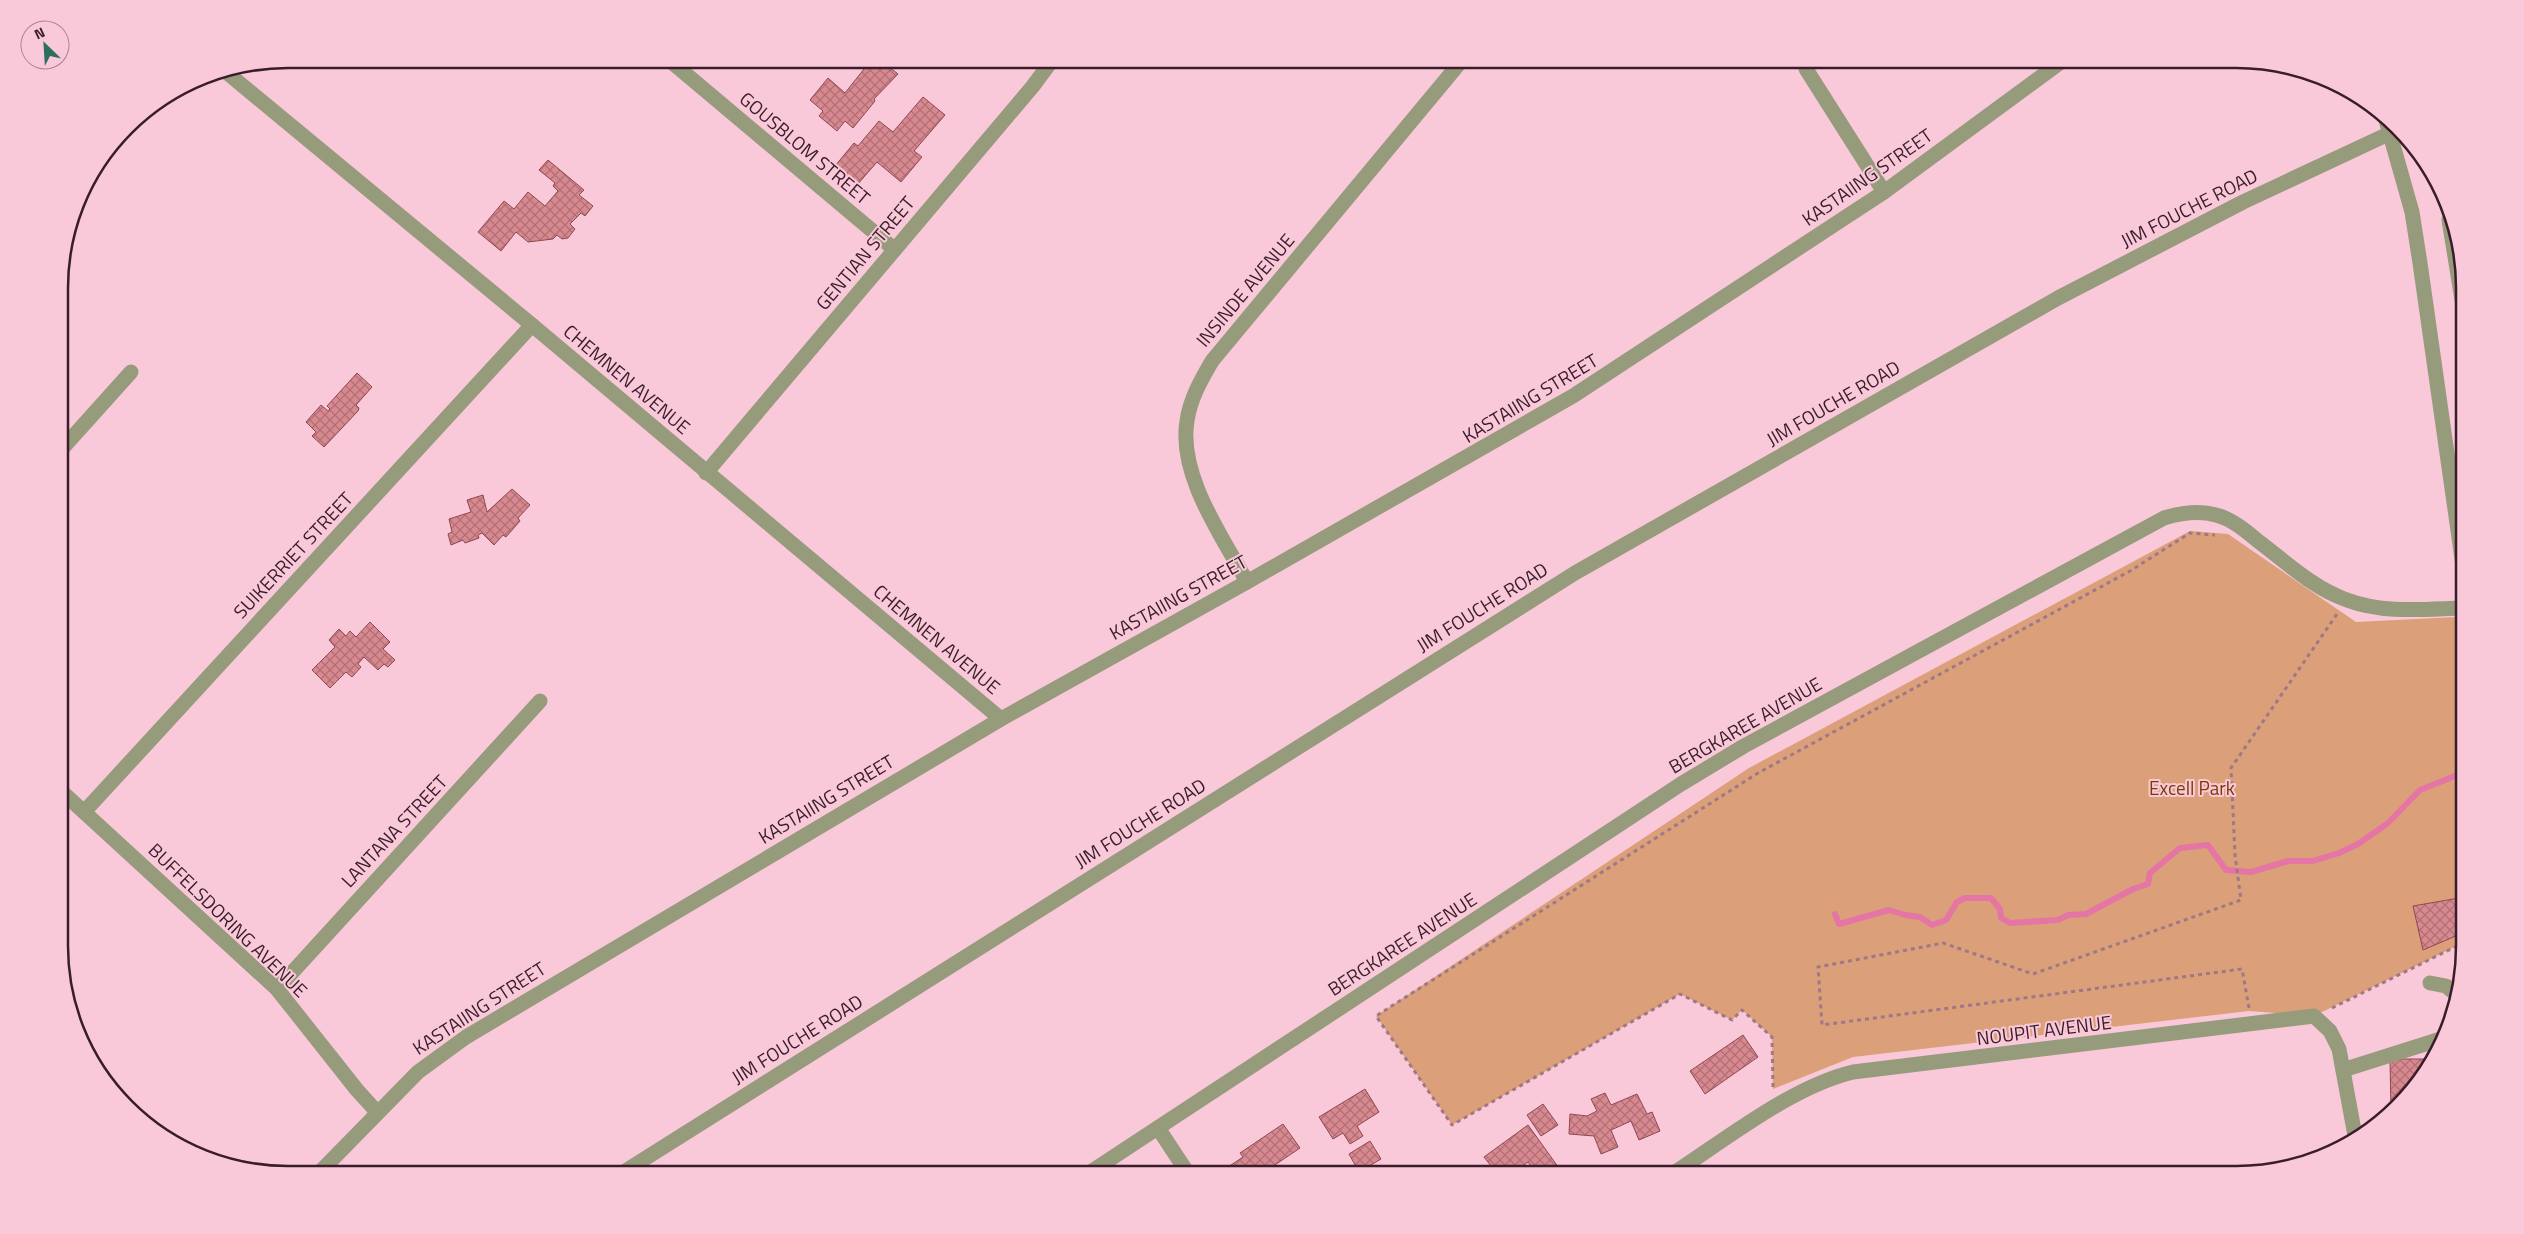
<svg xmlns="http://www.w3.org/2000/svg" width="2524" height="1234" font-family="'Titillium Web',sans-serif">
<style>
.park{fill:#dba079}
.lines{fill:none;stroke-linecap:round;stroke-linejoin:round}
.stream{stroke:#e475a4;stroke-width:6}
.building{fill:url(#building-cross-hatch);stroke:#904850}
.path{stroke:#9f7887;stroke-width:3;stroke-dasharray:4 4;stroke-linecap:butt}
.minor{stroke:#969b7c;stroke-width:15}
.labels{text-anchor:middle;stroke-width:4;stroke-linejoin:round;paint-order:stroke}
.street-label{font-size:19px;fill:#3a1d29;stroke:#f9c9da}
.park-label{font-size:19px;fill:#7a3c01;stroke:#f9c9da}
.rim{fill:none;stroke:#3a1d29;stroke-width:2.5}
</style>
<defs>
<pattern id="building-cross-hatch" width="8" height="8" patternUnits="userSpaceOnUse" patternTransform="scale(1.25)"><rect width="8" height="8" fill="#d88990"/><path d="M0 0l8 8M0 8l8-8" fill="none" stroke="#b06f76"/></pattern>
</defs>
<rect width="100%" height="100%" fill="#f9c9da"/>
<!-- park -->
<polygon class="park" points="2190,531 2228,534 2356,622 2456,617 2465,688 2465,942 2314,1016 2249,1011 1853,1057 1773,1089 1772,1037 1742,1010 1732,1020 1680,994 1452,1125 1376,1016 1749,768"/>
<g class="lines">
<!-- stream -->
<polyline class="stream" points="1835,914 1839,924 1889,910 1905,915 1920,917 1932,925 1946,920 1957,902 1965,898 1991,898 2000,909 2001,918 2010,923 2058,920 2068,915 2086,914 2133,889 2148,884 2150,873 2180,848 2208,845 2226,870 2251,872 2288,861 2313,861 2339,853 2358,844 2388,823 2420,790 2455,776 2465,765"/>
</g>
<!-- building -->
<g class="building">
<polygon points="879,59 898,74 874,99 875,101 853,128 845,121 837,131 819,116 823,111 810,100 828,78 845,93 868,64 872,68"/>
<polygon points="923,97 945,115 914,151 922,157 901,182 877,162 857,185 835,166 854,143 858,146 879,121 893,132"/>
<polygon points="548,160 584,190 579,195 593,206 585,216 581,213 570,224 575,229 568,238 562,239 557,235 553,239 528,242 516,232 501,251 478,232 504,201 514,209 528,192 545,206 558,191 553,186 555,183 539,170"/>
<polygon points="357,373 372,387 356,405 359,408 358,411 324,447 312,436 316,432 306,422 321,405 328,411 330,409 327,406"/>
<polygon points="512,489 530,505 518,518 520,521 506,537 503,535 494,545 482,533 478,535 479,538 465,543 463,540 451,545 448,534 452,532 449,519 471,512 467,500 483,495 487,512"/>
<polygon points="370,622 390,642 383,649 395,660 388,667 384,664 378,670 364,657 358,664 361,667 352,677 346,672 330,688 312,670 335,647 329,640 339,629 346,636 350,631 356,637"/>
<polygon points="2465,897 2465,932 2423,950 2413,906"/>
<polygon points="1743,1035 1758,1057 1705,1094 1690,1071"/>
<polygon points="2390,1059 2434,1059 2409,1097 2391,1113"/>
<polygon points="1365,1089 1379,1112 1357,1126 1363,1136 1350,1144 1343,1133 1333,1139 1319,1117"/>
<polygon points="1605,1093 1611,1105 1637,1094 1647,1114 1652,1112 1660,1131 1639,1140 1631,1121 1611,1130 1618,1147 1601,1154 1594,1136 1569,1134 1570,1114 1587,1116 1597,1111 1591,1099"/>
<polygon points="1543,1104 1558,1125 1541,1136 1527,1115"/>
<polygon points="1283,1124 1300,1148 1260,1175 1234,1175 1228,1167 1243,1157 1240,1153"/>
<polygon points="1528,1125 1564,1175 1538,1175 1528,1162 1510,1175 1498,1175 1484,1157"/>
<polygon points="1370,1141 1381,1159 1359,1172 1349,1154"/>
</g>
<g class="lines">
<!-- path -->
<g class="path">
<polyline points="2457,626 2465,687"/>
<polyline points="2249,1008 2242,969 1822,1025 1818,967 1943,943 2033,974 2241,900 2235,855 2231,768 2337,614"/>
<polyline points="2332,1008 2465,942"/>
<polyline points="1773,1087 1772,1037 1742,1010 1732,1020 1680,994 1452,1125 1376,1016 1758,773 2130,571 2190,533 2215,535"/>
</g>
<!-- minor -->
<g class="minor">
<polyline points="668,59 894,249"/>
<polyline points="1806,69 1884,192"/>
<polyline points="225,71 532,325 1001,719"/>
<polyline points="2384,113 2412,212 2420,263 2464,573"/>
<polyline points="2449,220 2463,306"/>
<polyline points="60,451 131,372"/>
<polyline points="706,473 1033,86 1053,59"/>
<path d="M1247 582C1222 536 1178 475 1187 421 1190 399 1201 380 1212 361L1463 59"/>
<polyline points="60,790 277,989 357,1090 377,1112"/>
<polyline points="84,812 532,325"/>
<polyline points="2430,983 2446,986 2455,993"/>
<polyline points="277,989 540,701"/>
<polyline points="2343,1070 2444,1038"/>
<polyline points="1158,1128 1189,1175"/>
<polyline points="317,1175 418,1072 466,1037 1001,719 1247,582 1573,396 1884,192 2065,59"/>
<polyline points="619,1175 1575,573 2058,298 2243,202 2399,129"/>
<path d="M1086 1175 1681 784 1744 746 2164 518C2181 513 2198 510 2216 515 2232 519 2246 531 2258 541 2286 562 2313 588 2347 600 2384 614 2425 609 2464 608"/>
<path d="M1671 1175C1725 1140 1791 1087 1853 1072L2314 1016 2330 1031 2339 1049 2356 1141"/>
</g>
</g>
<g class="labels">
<!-- street labels -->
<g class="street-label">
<text transform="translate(805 148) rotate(40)" y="7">GOUSBLOM STREET</text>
<text transform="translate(1867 177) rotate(-35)" y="7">KASTAIING STREET</text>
<text transform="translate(2189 208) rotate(-27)" y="7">JIM FOUCHE ROAD</text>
<text transform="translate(865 253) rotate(-50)" y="7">GENTIAN STREET</text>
<text transform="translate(1245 290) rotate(-50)" y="7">INSINDE AVENUE</text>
<text transform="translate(627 379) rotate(40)" y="7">CHEMNEN AVENUE</text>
<text transform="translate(1530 398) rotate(-31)" y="7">KASTAIING STREET</text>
<text transform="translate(1833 403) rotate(-30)" y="7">JIM FOUCHE ROAD</text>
<text transform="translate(293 555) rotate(-47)" y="7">SUIKERRIET STREET</text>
<text transform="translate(1178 597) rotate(-29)" y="7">KASTAIING STREET</text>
<text transform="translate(1482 607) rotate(-32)" y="7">JIM FOUCHE ROAD</text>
<text transform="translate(937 639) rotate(40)" y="7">CHEMNEN AVENUE</text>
<text transform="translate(1745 725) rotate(-30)" y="7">BERGKAREE AVENUE</text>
<text transform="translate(826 799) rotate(-31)" y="7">KASTAIING STREET</text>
<text transform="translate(1140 823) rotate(-32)" y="7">JIM FOUCHE ROAD</text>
<text transform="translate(394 831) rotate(-47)" y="7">LANTANA STREET</text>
<text transform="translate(228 920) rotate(44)" y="7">BUFFELSDORING AVENUE</text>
<text transform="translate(1402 944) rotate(-33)" y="7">BERGKAREE AVENUE</text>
<text transform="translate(479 1008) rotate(-33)" y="7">KASTAIING STREET</text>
<text transform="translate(2044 1030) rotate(-7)" y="7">NOUPIT AVENUE</text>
<text transform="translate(797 1039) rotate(-32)" y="7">JIM FOUCHE ROAD</text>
</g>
<!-- park labels -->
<g class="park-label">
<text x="2192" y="795">Excell Park</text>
</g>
</g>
<!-- crop -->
<path d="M0 0H2524V1234H0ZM288 68H2236A220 220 0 0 1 2456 288V946A220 220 0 0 1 2236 1166H288A220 220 0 0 1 68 946V288A220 220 0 0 1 288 68Z" fill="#f9c9da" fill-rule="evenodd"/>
<path class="rim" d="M288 68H2236A220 220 0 0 1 2456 288V946A220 220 0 0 1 2236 1166H288A220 220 0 0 1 68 946V288A220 220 0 0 1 288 68Z"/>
<!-- north arrow -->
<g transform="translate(45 45) rotate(335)"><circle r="24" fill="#f9c9da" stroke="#ad8493"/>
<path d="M0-4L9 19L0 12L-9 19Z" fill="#2d6f5f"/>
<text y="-8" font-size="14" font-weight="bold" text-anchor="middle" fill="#3a1d29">N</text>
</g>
</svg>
